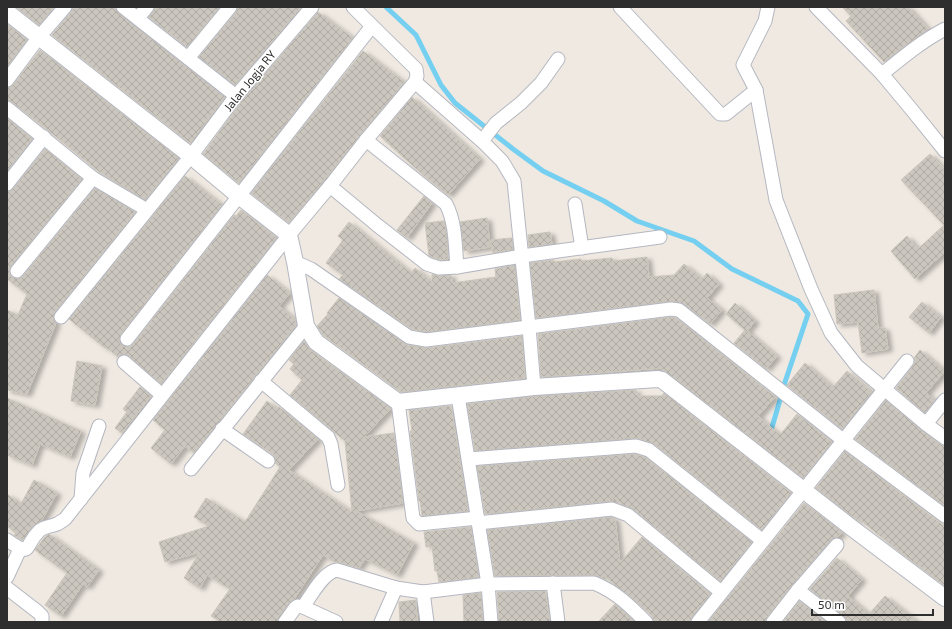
<svg xmlns="http://www.w3.org/2000/svg" width="952" height="629" font-family="'Exo 2',sans-serif">
<style>
.lines{fill:none;stroke-linecap:round;stroke-linejoin:round}
.stream{stroke:#75cff0;stroke-width:5}
.building{fill:url(#building-cross-hatch);stroke:#cbc5ba;filter:url(#shadow)}
.minor-casing{stroke:#b4b7c1;stroke-width:15}
.tertiary-casing{stroke:#b4b7c1;stroke-width:18}
.minor{stroke:#fff;stroke-width:13}
.tertiary{stroke:#fff;stroke-width:16}
.labels{text-anchor:middle;stroke-width:3;stroke-linejoin:round;paint-order:stroke}
.street-label{font-size:12px;fill:#2e2e2e;stroke:#fff}
</style>
<defs>
<pattern id="building-cross-hatch" width="8" height="8" patternUnits="userSpaceOnUse"><rect width="8" height="8" fill="#cbc7bf"/><path d="M0 0l8 8M0 8l8-8" fill="none" stroke="#afaba4"/></pattern>
<filter id="shadow"><feDropShadow dx="4.5" dy="2.5" stdDeviation="2" flood-color="#0004"/></filter>
</defs>
<rect width="100%" height="100%" fill="#efe9e1"/>
<g class="lines">
<!-- stream -->
<g class="stream">
<polyline points="386,7 416,35 441,85 455,103 513,149 543,171 604,201 637,221 694,241 732,269 798,301 808,314 783,388"/>
<polyline points="770,434 780,400"/>
</g>
</g>
<!-- building -->
<g class="building">
<polygon points="16,7 54,7 39,25"/>
<polygon points="73,7 115,7 118,13 225,97 190,143 52,35 71,12"/>
<polygon points="155,7 220,7 187,47 149,17 153,12"/>
<polygon points="238,7 301,7 235,85 199,57 236,12"/>
<polygon points="842,7 908,7 928,29 884,62 846,21 851,16"/>
<polygon points="318,12 353,38 239,183 203,154 242,101"/>
<polygon points="7,24 27,40 7,67"/>
<polygon points="40,50 179,158 145,200 98,171 49,131 12,102 7,100 7,88 13,85"/>
<polygon points="363,51 404,82 289,223 251,193"/>
<polygon points="412,97 480,159 448,195 422,174 380,136"/>
<polygon points="7,118 32,139 7,171"/>
<polygon points="45,149 82,179 11,266 9,273 12,277 19,279 23,276 95,188 135,212 55,312 53,320 56,323 27,394 7,390 7,310 18,315 27,294 7,279 7,192 13,189"/>
<polygon points="930,154 945,170 945,252 915,279 891,251 907,236 918,249 944,225 901,180"/>
<polygon points="185,176 222,205 121,334 119,342 122,346 130,347 133,344 234,215 236,216 241,210 277,238 161,384 129,356 125,354 118,357 106,347 105,348 69,319"/>
<polygon points="424,196 432,203 407,238 397,230"/>
<polygon points="487,218 490,247 464,251 460,222"/>
<polygon points="444,221 447,236 448,259 440,260 429,256 425,223"/>
<polygon points="349,222 411,273 415,268 432,282 432,274 439,276 451,275 452,283 496,277 495,269 515,265 520,320 426,332 412,329 339,279 343,275 326,263 343,240 338,236"/>
<polygon points="550,232 552,244 529,247 528,235"/>
<polygon points="512,238 513,249 493,253 491,240"/>
<polygon points="647,257 649,277 674,275 684,264 702,279 707,273 719,284 707,298 722,310 710,324 684,304 672,301 536,318 530,263 554,260 554,262 581,259 581,261 612,258 613,261"/>
<polygon points="267,275 290,293 279,306 295,319 296,325 194,453 185,446 171,464 151,448 165,430 153,420"/>
<polygon points="874,290 878,328 885,328 888,349 862,353 858,322 837,324 834,295"/>
<polygon points="339,298 408,345 427,348 522,336 525,378 401,392 323,335 317,326 328,314 327,313"/>
<polygon points="922,302 941,317 929,333 909,317"/>
<polygon points="735,303 755,321 747,331 777,356 766,369 734,343 745,330 726,314"/>
<polygon points="671,317 676,318 775,397 758,416 780,435 797,414 832,442 803,478 661,368 541,377 538,334"/>
<polygon points="304,341 310,350 391,408 364,437 394,433 403,503 356,511 414,543 397,575 365,559 359,568 339,562 335,562 323,555 294,599 289,603 278,617 277,622 221,622 211,616 230,589 207,575 200,588 184,578 200,552 165,562 159,542 209,526 194,517 206,498 245,522 280,467 275,463 275,458 273,454 243,434 267,401 277,409 279,407 318,439 289,470 352,512 345,441 290,395 302,380 290,369 294,364 289,360"/>
<polygon points="920,350 945,371 926,393 935,400 925,413 896,388 913,366 915,362 914,358"/>
<polygon points="77,361 102,366 95,405 71,401"/>
<polygon points="805,363 833,387 847,371 872,392 842,429 787,385"/>
<polygon points="140,387 151,396 122,433 115,428 127,412 123,409"/>
<polygon points="636,390 637,396 662,396 664,393 791,493 762,530 654,444 638,438 475,451 467,404 535,396"/>
<polygon points="7,398 81,431 70,457 40,444 32,465 7,455"/>
<polygon points="886,400 921,430 940,444 945,446 945,502 943,505 855,439"/>
<polygon points="451,406 468,511 422,516 420,501 419,501 410,431 412,431 409,410"/>
<polygon points="845,451 945,527 945,586 891,545 859,519 858,521 816,488"/>
<polygon points="635,454 645,457 752,542 720,581 633,509 621,504 612,496 613,501 485,514 477,466"/>
<polygon points="34,480 57,493 42,520 33,526 23,540 14,535 16,533 7,526 7,494 21,504"/>
<polygon points="804,503 842,532 838,537 831,540 792,585 767,617 765,622 708,622"/>
<polygon points="611,517 615,519 620,563 642,537 710,594 692,617 690,622 654,622 652,616 639,604 604,576 600,577 594,575 495,576 487,530"/>
<polygon points="471,527 479,577 439,582 437,571 435,571 432,546 426,547 424,532"/>
<polygon points="49,534 99,570 87,587 83,584 61,616 45,605 67,573 35,550 45,537"/>
<polygon points="837,558 862,579 848,596 869,614 885,596 918,622 847,622 844,616 810,589"/>
<polygon points="545,591 550,622 499,622 497,592"/>
<polygon points="481,593 483,622 464,622 463,595"/>
<polygon points="416,600 417,622 400,622 399,602"/>
<polygon points="799,601 826,622 783,622"/>
<polygon points="615,604 623,611 635,622 598,622"/>
</g>
<g class="lines">
<!-- minor casing -->
<g class="minor-casing">
<g id="minor">
<polyline points="123,7 236,96"/>
<polyline points="620,7 720,114 726,114 756,90"/>
<polyline points="768,7 765,21 743,65 756,90 776,200 811,289 831,333 857,366 926,424 945,438"/>
<polyline points="816,7 882,74 912,110 945,151"/>
<polyline points="138,18 147,7"/>
<polyline points="188,58 230,7"/>
<path d="M882 74C902 58 922 41 945 29"/>
<polyline points="7,80 39,37 65,7"/>
<polyline points="415,82 482,141 502,161 514,181 529,327 534,387"/>
<polyline points="7,108 93,178 147,210"/>
<path d="M366 140 446 204C456 223 455 246 457 267"/>
<polyline points="482,141 496,123 521,103 541,83 558,59"/>
<polyline points="7,184 44,137"/>
<polyline points="330,186 377,225 427,264 439,268 457,267 522,256 660,237"/>
<polyline points="575,204 582,248"/>
<polyline points="295,262 311,269 409,337 426,340 671,309 679,310 843,440 945,516"/>
<polyline points="17,271 93,178"/>
<polyline points="61,317 191,156 236,96 312,7"/>
<polyline points="127,339 372,26"/>
<polyline points="124,362 162,395"/>
<polyline points="261,381 328,437 331,444 338,485"/>
<polyline points="458,396 488,584 491,622"/>
<polyline points="398,402 413,518 419,524 478,518"/>
<polyline points="926,424 945,400"/>
<polyline points="222,429 268,461"/>
<polyline points="469,459 636,446 649,450 763,541"/>
<polyline points="191,469 306,326"/>
<polyline points="81,499 83,473 99,426"/>
<polyline points="478,523 612,509 628,515 721,592"/>
<path d="M7 540C33 558 23 547 39 531 44 526 50 527 57 524 59 523 62 521 65 519L289 235 330 186 366 140 415 82 417 76 416 69 353 7"/>
<polyline points="7,577 20,549"/>
<polyline points="553,583 558,622"/>
<polyline points="7,588 38,612 42,616 42,622"/>
<polyline points="798,590 839,622"/>
<polyline points="423,592 427,622"/>
<path d="M303 607C311 596 323 572 337 570L396 588"/>
<polyline points="285,622 295,608 298,606 303,607 336,622"/>
<path d="M381 622 396 588 423 592 488 584 594 583C616 592 629 605 646 622"/>
<polyline points="698,622 907,361"/>
<polyline points="773,622 798,590 837,545"/>
</g>
</g>
<!-- tertiary casing -->
<g class="tertiary-casing">
<polyline id="tertiary" points="7,12 191,156 239,196 289,235 295,262 306,326 316,342 398,402 534,387 658,379 662,380 852,528 945,598"/>
</g>
<!-- minor -->
<use href="#minor" class="minor"/>
<!-- tertiary -->
<use href="#tertiary" class="tertiary"/>
</g>
<g class="labels">
<!-- street labels -->
<g class="street-label">
<text transform="translate(250 81) rotate(-51)" y="4">Jalan Jogja RY</text>
</g>
</g>
<!-- border -->
<rect width="952" height="629" fill="none" stroke="#2e2e2e" stroke-width="16"/>
<!-- scale -->
<path d="M812 609v6h121v-6" fill="none" stroke="#2e2e2e" stroke-width="2"/>
<text x="818" y="609" font-size="12" fill="#2e2e2e" stroke="#ffffff" stroke-width="3" paint-order="stroke">50 m</text>
</svg>
